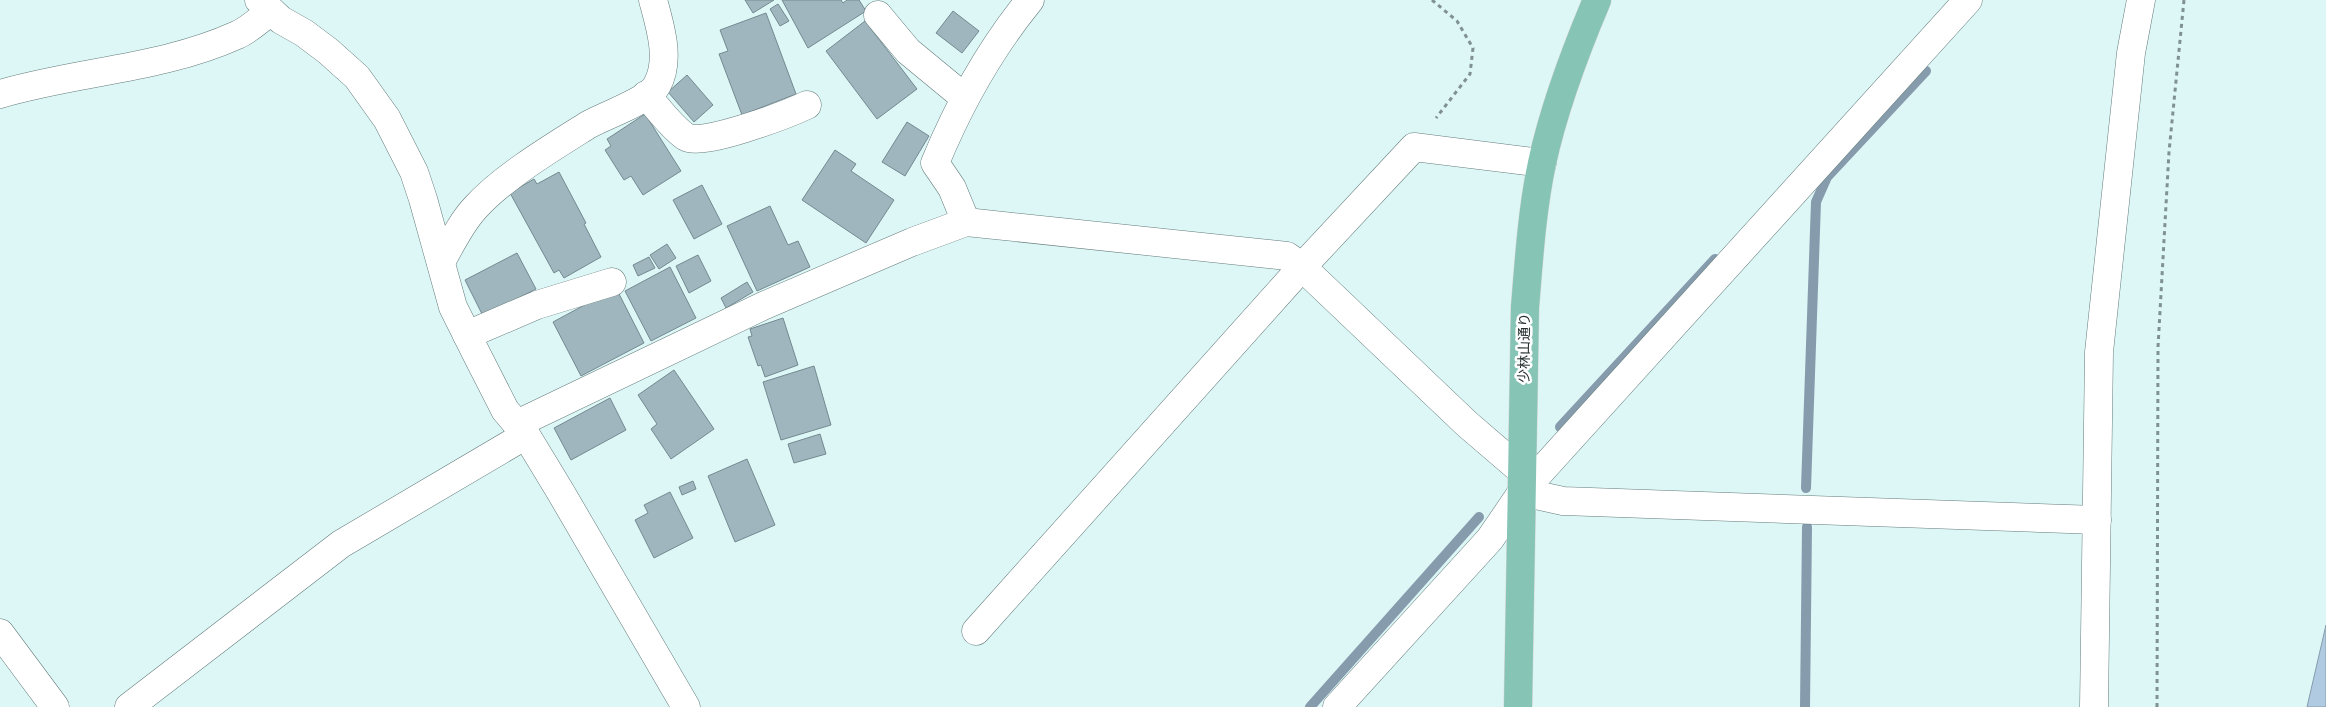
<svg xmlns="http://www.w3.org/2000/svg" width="2326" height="707" font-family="'Exo 2','Noto Sans JP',sans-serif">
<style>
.water{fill:#b0cbe1;stroke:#869cac}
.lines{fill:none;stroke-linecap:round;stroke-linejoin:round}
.stream{stroke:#869cac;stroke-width:10}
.building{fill:#a0b6be;stroke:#748990}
.minor-casing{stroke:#657c7c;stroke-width:29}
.major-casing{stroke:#d3d5d5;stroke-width:29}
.path{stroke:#809191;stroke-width:3;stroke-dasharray:4 4;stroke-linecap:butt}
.minor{stroke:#fff;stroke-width:28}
.major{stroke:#86c4b6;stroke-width:28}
.labels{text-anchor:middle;stroke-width:5;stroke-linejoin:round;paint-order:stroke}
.street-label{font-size:14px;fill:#252f2f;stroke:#fff}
</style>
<rect width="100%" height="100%" fill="#ddf6f6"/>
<!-- water -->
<polygon class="water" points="2326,625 2326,707 2307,707"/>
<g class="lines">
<!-- stream -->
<g class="stream">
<polyline points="1560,427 1715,259"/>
<polyline points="1806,488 1816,202 1827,177 1926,71"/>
<polyline points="1310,707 1479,517"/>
<polyline points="1805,707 1807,527"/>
</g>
</g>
<!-- building -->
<g class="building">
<polygon points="745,0 774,0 753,13"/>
<polygon points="782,0 841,0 843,3 847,0 859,0 866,11 808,48"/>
<polygon points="778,4 789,21 780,26 770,9"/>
<polygon points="953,11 979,31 962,53 936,33"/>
<polygon points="766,13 796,94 742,115 719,54 728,51 720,30"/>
<polygon points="865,21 917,89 877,119 826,51"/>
<polygon points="687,75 713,105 694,122 668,92"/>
<polygon points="645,114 681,171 643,195 631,176 624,180 605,150 611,146 607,139"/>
<polygon points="907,122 929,136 905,176 882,162"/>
<polygon points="835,150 856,164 851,171 894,200 866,243 802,200"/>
<polygon points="559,172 586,223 584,224 601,257 564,278 559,270 554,273 510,193 534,179 537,184"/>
<polygon points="702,185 722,224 694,239 673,200"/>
<polygon points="770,206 788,245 798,241 810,267 757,291 727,226"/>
<polygon points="667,244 676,258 659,269 650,255"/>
<polygon points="517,253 536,289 483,316 465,280"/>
<polygon points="698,255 711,281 689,293 676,266"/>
<polygon points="649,257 655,268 638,276 633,265"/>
<polygon points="670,267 696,318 651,341 625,291"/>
<polygon points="747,282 753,292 726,308 721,298"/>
<polygon points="616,288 644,343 581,376 553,322"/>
<polygon points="783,318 798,365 765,377 761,365 758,366 748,337 752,336 750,329"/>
<polygon points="814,366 831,425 781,440 763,382"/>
<polygon points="674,370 714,429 671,459 651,429 657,424 638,395"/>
<polygon points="610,398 626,430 571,460 554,428"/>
<polygon points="820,434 826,454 794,463 788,444"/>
<polygon points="747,459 775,525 735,542 708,476"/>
<polygon points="693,481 696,489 682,495 679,487"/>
<polygon points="670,492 693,538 654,558 635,520 648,513 644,505"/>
</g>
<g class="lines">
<!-- minor casing -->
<g class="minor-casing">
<g id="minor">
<polyline points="259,0 281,20 304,33 328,51 357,77 387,119 414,172 423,199 453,307 477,355 505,410 526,435 560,491 686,707"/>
<polyline points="878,15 908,51 965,98"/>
<path d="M0 94C78 71 162 69 237 35 249 30 260 19 271 11"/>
<path d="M646 95C658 108 671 127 686 137 702 147 788 114 807 105"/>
<path d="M966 222 952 188 935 163C959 105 990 49 1030 0"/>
<path d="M441 262C451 244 461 223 475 208 503 177 553 147 588 125 605 115 649 101 657 85 671 60 660 26 653 0"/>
<polyline points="467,335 537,305 612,282"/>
<polyline points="517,424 763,306 912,242 966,222 1287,256 1302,267 1467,424 1523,472"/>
<polyline points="1522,492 1563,501 2097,520"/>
<polyline points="976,631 1302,267 1414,147 1542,163"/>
<polyline points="0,633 55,707"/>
<polyline points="129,707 341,544 526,435"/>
<polyline points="1337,707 1490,539 1522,492 1968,0"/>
<polyline points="2094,707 2099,352 2131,53 2141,0"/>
</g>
</g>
<!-- major casing -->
<g class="major-casing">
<path id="major" d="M1518 707 1525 307C1529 259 1532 210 1542 163 1554 107 1575 52 1597 0"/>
</g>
<!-- path -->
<g class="path">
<polyline points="1432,0 1457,21 1473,48 1470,74 1436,118"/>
<polyline points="2157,707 2158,347 2169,152 2184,0"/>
</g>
<!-- minor -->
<use href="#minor" class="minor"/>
<!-- major -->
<use href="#major" class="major"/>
</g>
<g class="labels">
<!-- street labels -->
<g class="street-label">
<text transform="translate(1524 348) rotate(-89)" y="5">少林山通り</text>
</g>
</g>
</svg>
